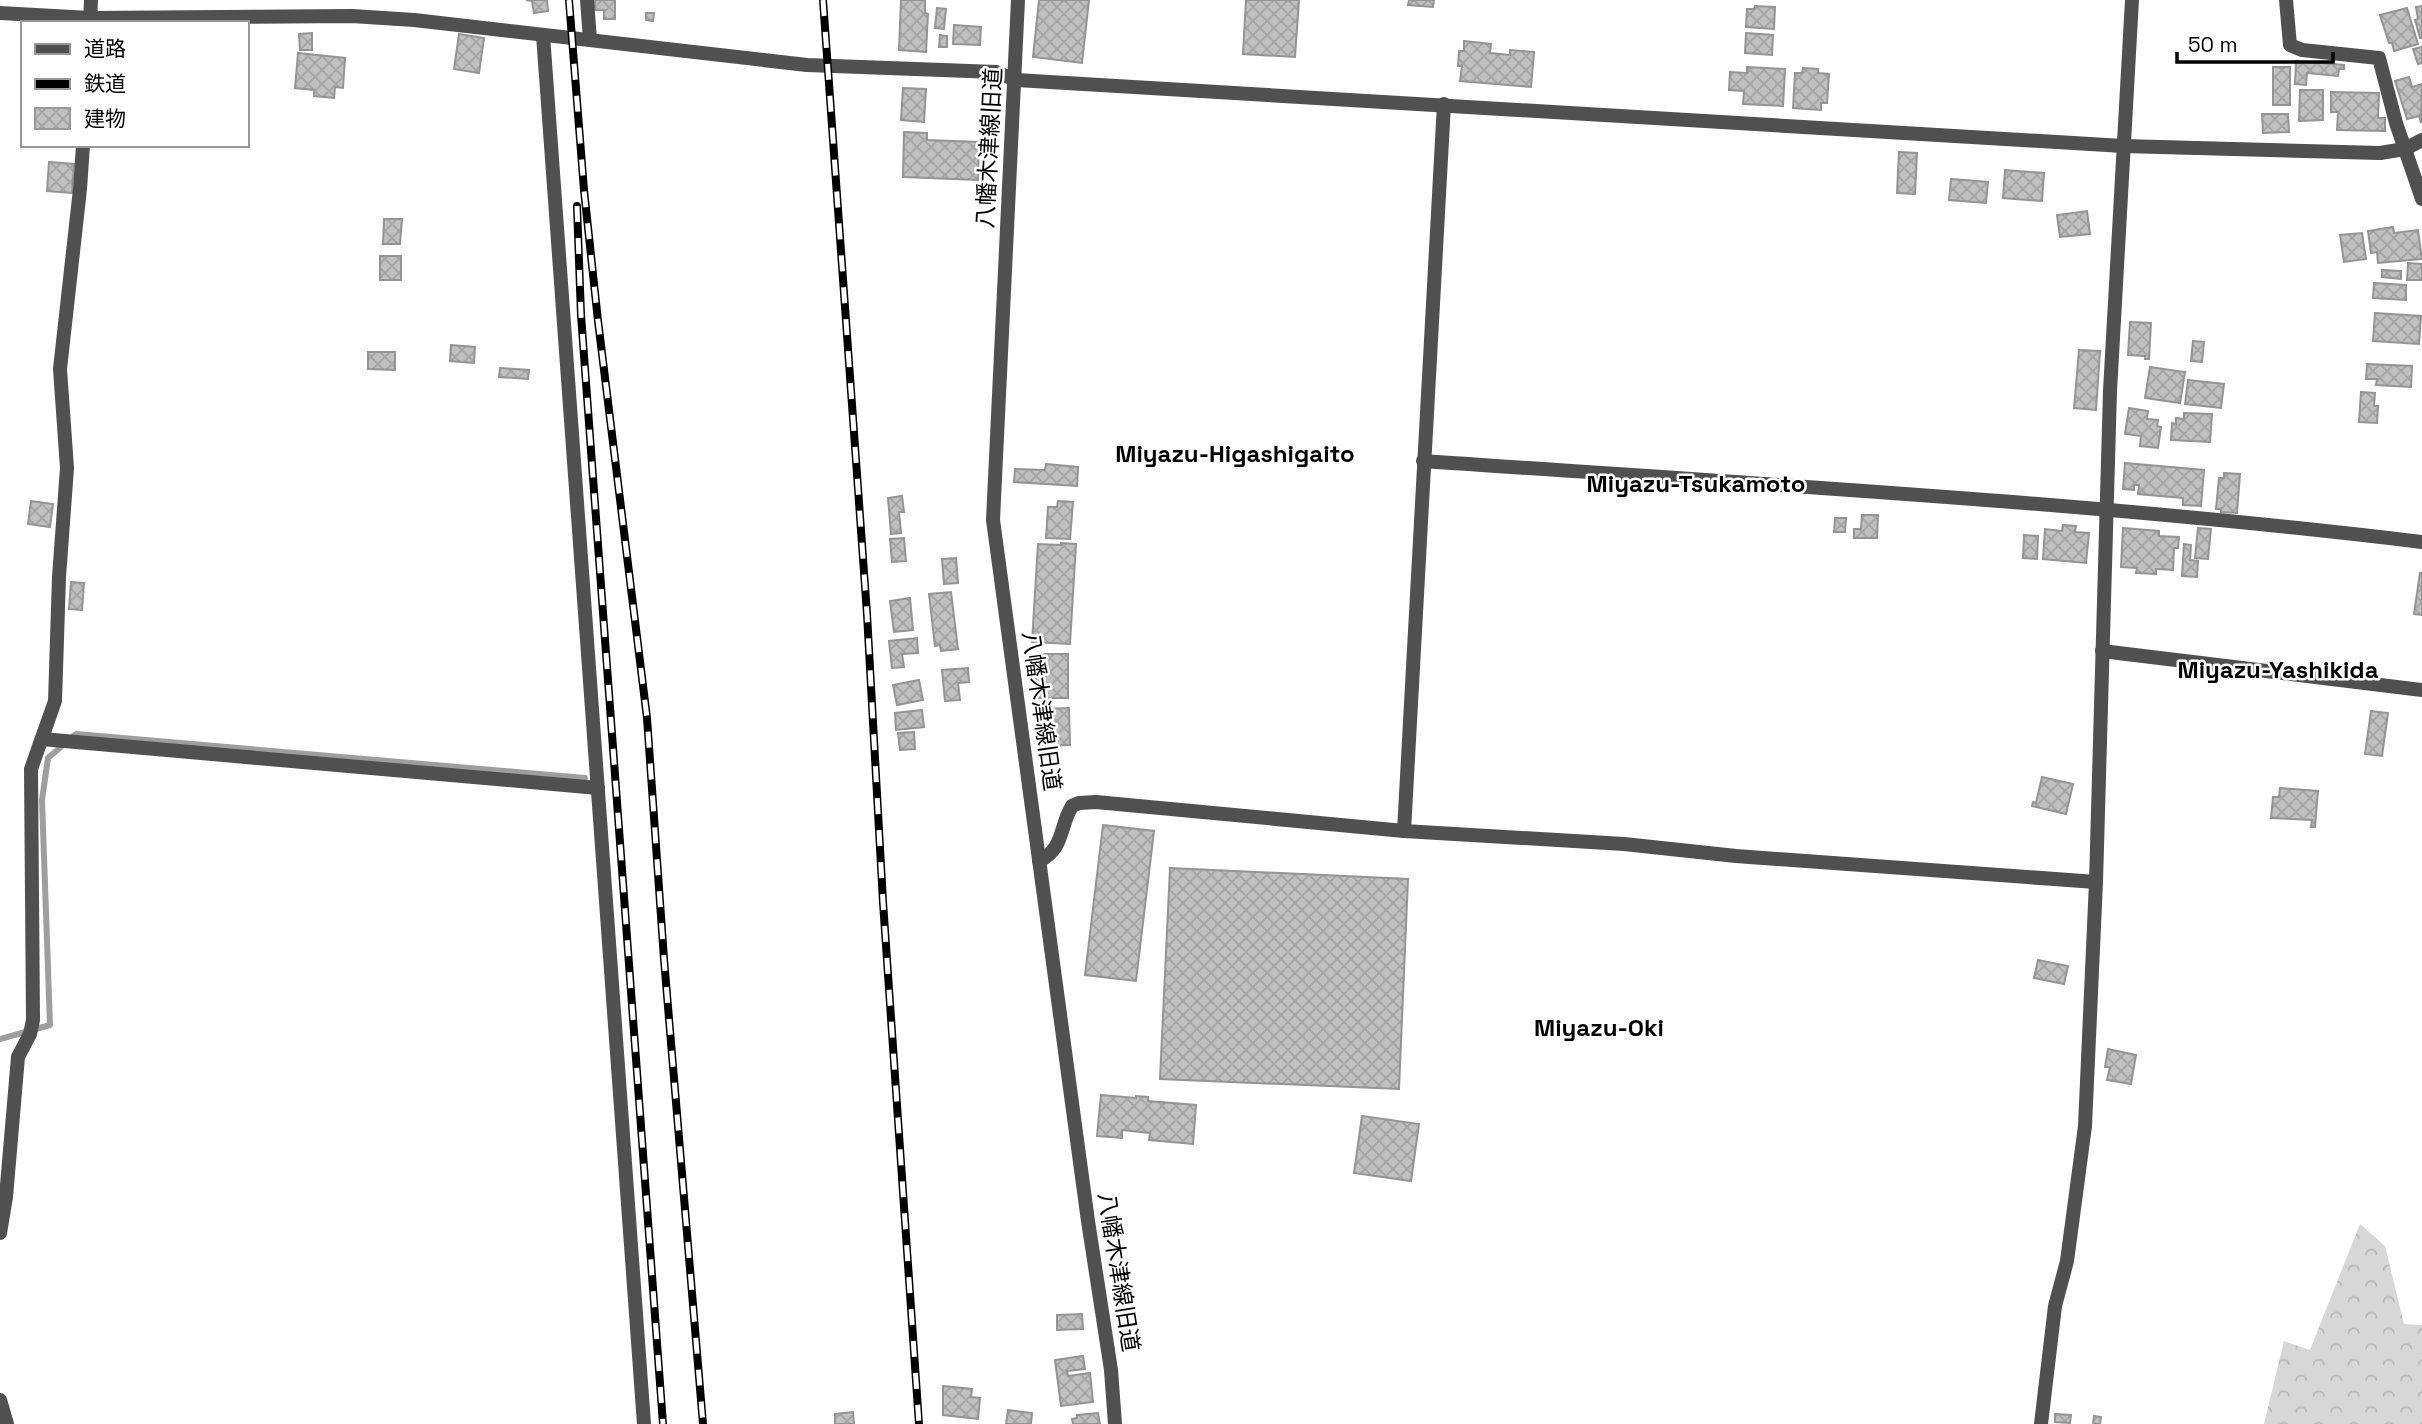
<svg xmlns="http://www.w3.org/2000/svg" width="2422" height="1424" font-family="'Space Grotesk','Noto Sans JP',sans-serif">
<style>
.forest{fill:url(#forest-crowns)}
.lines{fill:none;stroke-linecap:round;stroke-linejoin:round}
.stream{stroke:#9e9e9e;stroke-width:6}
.building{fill:url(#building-cross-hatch);stroke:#949494;stroke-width:2}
.minor{stroke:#505050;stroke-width:14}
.tertiary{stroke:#505050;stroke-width:14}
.rail-casing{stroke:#000;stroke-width:8}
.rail{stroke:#fff;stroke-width:5;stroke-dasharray:16;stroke-linecap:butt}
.labels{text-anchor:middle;stroke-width:5;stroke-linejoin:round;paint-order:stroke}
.street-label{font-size:23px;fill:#000;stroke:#fff}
.neighbourhood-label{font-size:24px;font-weight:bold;fill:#000;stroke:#fff}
</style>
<defs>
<pattern id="forest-crowns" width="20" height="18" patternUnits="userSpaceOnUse" patternTransform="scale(1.75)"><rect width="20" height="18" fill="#d7d7d7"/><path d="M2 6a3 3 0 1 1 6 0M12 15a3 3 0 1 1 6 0" fill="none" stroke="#b7b7b7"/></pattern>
<pattern id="building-cross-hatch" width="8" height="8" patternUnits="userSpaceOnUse" patternTransform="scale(1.75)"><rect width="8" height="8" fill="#c0c0c0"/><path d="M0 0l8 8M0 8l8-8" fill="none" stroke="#a3a3a3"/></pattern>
</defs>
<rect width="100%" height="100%" fill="#fff"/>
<!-- forest -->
<polygon class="forest" points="2360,1224 2385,1246 2404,1324 2422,1325 2422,1424 2264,1424 2284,1341 2310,1350"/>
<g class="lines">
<!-- stream -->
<polyline class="stream" points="0,1039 50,1025 42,800 48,758 76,734 585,778"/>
</g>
<!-- building -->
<g class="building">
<polygon points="526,0 547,0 548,11 534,13 532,1"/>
<polygon points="595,0 615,0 615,19 604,19 604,10 595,10"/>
<polygon points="901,0 925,0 925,13 928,14 926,52 899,50"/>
<polygon points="1039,0 1089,0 1082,63 1033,57"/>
<polygon points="1246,0 1299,0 1295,57 1243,54"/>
<polygon points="1409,0 1434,0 1433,7 1408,5"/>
<polygon points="1755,6 1775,7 1774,29 1746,27 1747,9 1754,9"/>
<polygon points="2422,6 2422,38 2420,38 2415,20 2418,19 2416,7"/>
<polygon points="937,8 946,9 944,29 935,28"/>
<polygon points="2407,8 2418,44 2394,51 2392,43 2389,43 2380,15"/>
<polygon points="646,13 654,13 653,21 646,20"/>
<polygon points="954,25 981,27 980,45 953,44"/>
<polygon points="312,33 312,50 300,50 299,34"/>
<polygon points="1746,33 1773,35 1772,55 1745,53"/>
<polygon points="459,34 484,38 479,73 454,69"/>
<polygon points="940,35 947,36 947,47 939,47"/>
<polygon points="1464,41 1491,44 1490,53 1510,55 1510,50 1534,52 1531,87 1460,81 1462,66 1458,66 1459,51 1464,51"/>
<polygon points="2422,47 2422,63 2418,64 2413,49"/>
<polygon points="298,53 345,58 343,88 335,87 334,98 314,96 314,90 295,88"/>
<polygon points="2296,61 2344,65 2344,69 2339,69 2338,76 2307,73 2306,85 2295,84"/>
<polygon points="1747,67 1785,69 1783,106 1743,104 1744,91 1729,90 1730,72 1747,73"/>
<rect x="2273" y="67" width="17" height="38"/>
<polygon points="1803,68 1818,69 1818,73 1829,74 1827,103 1821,103 1821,110 1793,108 1795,73 1802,73"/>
<polygon points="2409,77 2412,87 2422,84 2421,123 2419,116 2407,119 2395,81"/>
<polygon points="903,88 926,89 924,122 901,120"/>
<polygon points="2300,90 2323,90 2323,120 2299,121"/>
<polygon points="2331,92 2379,93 2378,118 2385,118 2385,131 2337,130 2338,112 2331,112"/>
<polygon points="2262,114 2288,114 2289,132 2263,133"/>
<polygon points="904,132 927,133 927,140 979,142 978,180 903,177"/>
<polygon points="1899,152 1917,153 1915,194 1897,193"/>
<polygon points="49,162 74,164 72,193 47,191"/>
<polygon points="2005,170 2044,173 2042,201 2003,198"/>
<polygon points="1951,179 1988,182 1986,203 1949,200"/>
<polygon points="2087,211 2090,234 2060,237 2057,215"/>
<polygon points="384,219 402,219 400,244 383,244"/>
<polygon points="2393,227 2394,233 2418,230 2422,259 2378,263 2377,252 2371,253 2368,231"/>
<polygon points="2362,233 2366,259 2344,262 2340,235"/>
<rect x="380" y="256" width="21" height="24"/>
<polygon points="2408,263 2422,264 2422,280 2407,280"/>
<polygon points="2382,270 2401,271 2401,279 2382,277"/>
<polygon points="2374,283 2406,285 2406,300 2373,298"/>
<polygon points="2375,313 2421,316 2419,344 2373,341"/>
<polygon points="2130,322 2151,323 2149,359 2145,359 2145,356 2128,355"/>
<polygon points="2193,341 2204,342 2202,362 2191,361"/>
<polygon points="451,345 475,347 474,363 450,361"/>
<polygon points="2079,350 2100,351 2096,410 2074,408"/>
<polygon points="368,352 395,352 395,370 368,369"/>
<polygon points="2367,364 2412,366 2411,387 2376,385 2377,379 2366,379"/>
<polygon points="2150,367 2185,372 2180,403 2145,398"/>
<polygon points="500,368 529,370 528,379 499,377"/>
<polygon points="2188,380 2224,384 2221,408 2185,404"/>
<polygon points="2361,392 2375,393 2374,406 2378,406 2377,423 2359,422"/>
<polygon points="2129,408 2148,411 2147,419 2158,420 2157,426 2161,427 2158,448 2140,446 2141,436 2125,434"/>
<polygon points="2184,413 2212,414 2210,442 2171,440 2172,423 2176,424 2176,418 2184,419"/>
<polygon points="2125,463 2204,470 2201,506 2183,505 2183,498 2138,494 2139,485 2134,485 2134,490 2123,489"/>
<polygon points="1046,464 1078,467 1077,486 1014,482 1015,469 1045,470"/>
<polygon points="2224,473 2240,474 2237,513 2221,512 2221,509 2216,509 2219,478 2224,478"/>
<polygon points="902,496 904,512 899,512 901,533 891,534 888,498"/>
<polygon points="31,501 53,504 50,527 28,524"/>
<polygon points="1058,501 1073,502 1070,539 1046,538 1048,507 1057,507"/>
<polygon points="1862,515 1878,515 1877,538 1854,538 1854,529 1861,529"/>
<polygon points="1835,518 1846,518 1845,532 1834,532"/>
<polygon points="2063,525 2076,526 2075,532 2089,533 2086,563 2043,559 2045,529 2062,531"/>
<polygon points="2123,528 2159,531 2159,536 2179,537 2178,548 2174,548 2173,570 2156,569 2156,574 2136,573 2137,568 2121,567"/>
<polygon points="2198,528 2211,529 2208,559 2195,558"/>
<polygon points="2024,535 2038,536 2037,559 2023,558"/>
<polygon points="904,538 906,561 892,562 890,539"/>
<polygon points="1061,543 1076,544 1070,644 1032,642 1038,544 1061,545"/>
<polygon points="2184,544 2191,545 2190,560 2198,561 2197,577 2182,576"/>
<polygon points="956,558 958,583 944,584 942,559"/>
<polygon points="2420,573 2422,573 2422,615 2414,614"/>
<polygon points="71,582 84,583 82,610 69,609"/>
<polygon points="951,592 958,649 941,651 940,645 935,646 929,594"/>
<polygon points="910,598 913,630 894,632 890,601"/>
<polygon points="917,638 918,653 902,654 904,667 892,668 889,641"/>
<rect x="1036" y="654" width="32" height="44"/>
<polygon points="968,668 969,682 958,683 960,700 945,701 942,670"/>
<polygon points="919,680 923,700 897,705 893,685"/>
<polygon points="1069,708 1070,745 1042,746 1041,709"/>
<polygon points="922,710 924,727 896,730 895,713"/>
<polygon points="2371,711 2388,713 2382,756 2365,754"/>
<polygon points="914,732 915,749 900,750 898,733"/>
<polygon points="2042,777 2073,784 2066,814 2032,806 2033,802 2036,803"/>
<polygon points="2280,788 2318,791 2315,827 2311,827 2312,820 2271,818 2273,797 2279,797"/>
<polygon points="1103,825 1154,831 1136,981 1085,975"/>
<polygon points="1170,868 1408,879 1399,1089 1160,1079"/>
<polygon points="2038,960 2068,966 2064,984 2034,978"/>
<polygon points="2108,1049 2136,1055 2131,1084 2107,1080 2110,1067 2105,1067"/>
<polygon points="1101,1095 1136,1098 1136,1096 1148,1097 1148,1101 1196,1105 1193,1144 1149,1140 1150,1133 1122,1130 1122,1138 1097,1136"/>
<polygon points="1362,1116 1419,1124 1411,1181 1354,1173"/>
<polygon points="1082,1314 1083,1329 1057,1330 1057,1315"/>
<polygon points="1083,1356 1085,1369 1067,1371 1068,1376 1090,1373 1093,1402 1061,1406 1055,1360"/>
<polygon points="943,1386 972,1389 971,1397 980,1398 978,1419 943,1415"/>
<polygon points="1008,1410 1032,1413 1031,1424 1006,1424"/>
<polygon points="853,1412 854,1424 835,1424 835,1414"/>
<polygon points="1098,1413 1100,1424 1073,1424 1072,1419 1077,1418 1077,1415"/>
<polygon points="2055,1414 2071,1415 2070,1423 2055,1422"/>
<polygon points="2094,1416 2101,1417 2100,1424 2093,1424"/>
</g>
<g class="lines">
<!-- minor -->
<g class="minor">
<polyline points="587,0 590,40"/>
<polyline points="2286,0 2290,45 2302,50 2379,58 2396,123 2422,199"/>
<polyline points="90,23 91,0"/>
<polyline points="543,35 644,1424"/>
<polyline points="2380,153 2405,149 2422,140"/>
<path d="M1423 461C1756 484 2090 502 2422 542"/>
<polyline points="2102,651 2422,690"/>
<polyline points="42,739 598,788"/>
<polyline points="1404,831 1444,104"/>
<path d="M1039 861C1065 848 1059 827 1072 806L1079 803 1096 802 1404 831 1624 844 1736 856 2096 882"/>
<polyline points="0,1233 6,1197 18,1057 30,1034 33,1020 31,769 55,701 59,577 67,468 60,369 80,189 83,145"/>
<polyline points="0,1400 7,1424"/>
<polyline points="2041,1424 2055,1306 2067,1261 2085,1126 2096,882 2110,391 2132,0"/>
</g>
<!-- tertiary -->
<g class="tertiary">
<polyline points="1018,0 993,520 1088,1221 1111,1370 1115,1424"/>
<polyline points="0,13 90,18 352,16 414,20 807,65 996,72 1016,80 2123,146 2380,153"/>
</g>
<!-- rail casing -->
<g class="rail-casing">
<g id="rail">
<polyline points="569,0 584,190 598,321 647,718 664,959 703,1424"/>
<polyline points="823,0 867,614 883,902 919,1424"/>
<polyline points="577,206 581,315 663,1424"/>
</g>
</g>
<!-- rail -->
<use href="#rail" class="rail"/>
</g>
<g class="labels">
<!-- street labels -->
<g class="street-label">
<text transform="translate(989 148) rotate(-87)" y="8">八幡木津線旧道</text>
<text transform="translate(1042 711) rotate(82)" y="8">八幡木津線旧道</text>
<text transform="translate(1119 1272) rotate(81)" y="8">八幡木津線旧道</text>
</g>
<!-- neighbourhood labels -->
<g class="neighbourhood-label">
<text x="1235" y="462">Miyazu-Higashigaito</text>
<text x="1696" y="492">Miyazu-Tsukamoto</text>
<text x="2278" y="678">Miyazu-Yashikida</text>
<text x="1599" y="1036">Miyazu-Oki</text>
</g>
</g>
<!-- legend -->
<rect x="21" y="21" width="228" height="126" fill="#ffffff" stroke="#999999" stroke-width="2"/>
<rect x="35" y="44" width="35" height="10" fill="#505050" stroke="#999999" stroke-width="2"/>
<text x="84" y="56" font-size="21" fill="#000000">道路</text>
<rect x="35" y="79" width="35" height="10" fill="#000000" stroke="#999999" stroke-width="2"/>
<text x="84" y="91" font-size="21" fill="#000000">鉄道</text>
<rect x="35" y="108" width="35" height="21" fill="url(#building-cross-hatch)" stroke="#999999" stroke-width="2"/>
<text x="84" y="126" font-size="21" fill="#000000">建物</text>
<!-- scale -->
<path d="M2177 52v10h156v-10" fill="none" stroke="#000000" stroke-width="3.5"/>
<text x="2188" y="52" font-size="21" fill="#000000" stroke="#ffffff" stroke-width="5" paint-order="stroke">50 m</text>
</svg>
